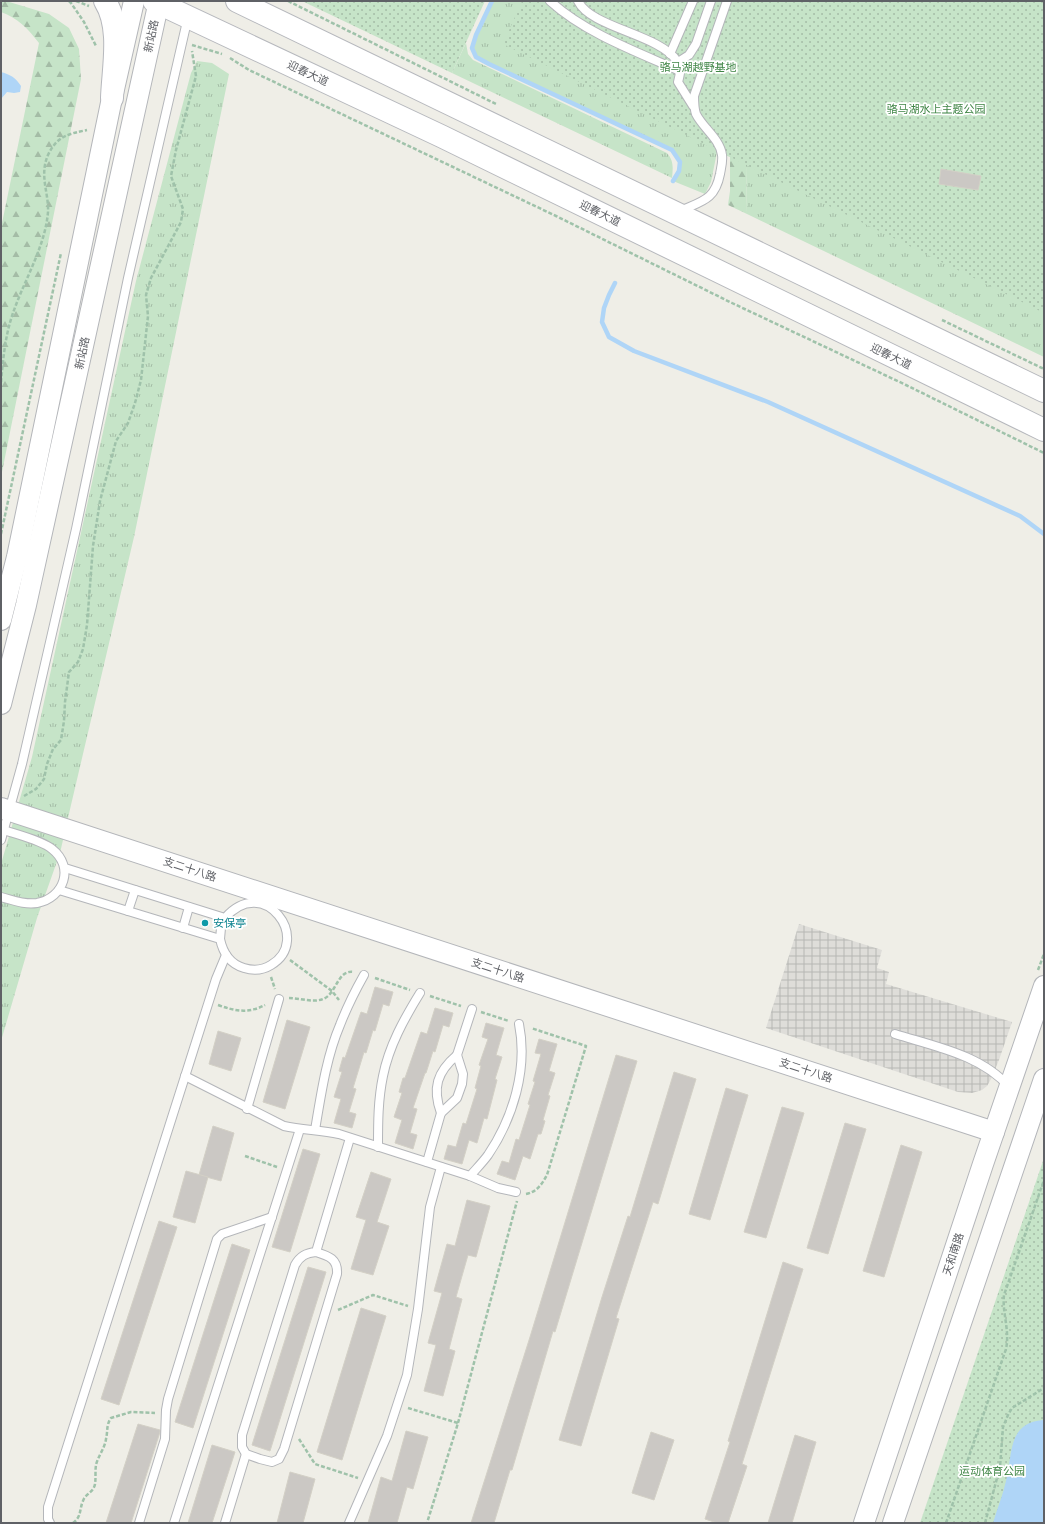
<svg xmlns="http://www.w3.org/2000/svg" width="1045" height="1524" font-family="'DM Sans','Noto Sans SC',sans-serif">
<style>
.industrial{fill:url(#industrial-grid)}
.grass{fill:url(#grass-tufts)}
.forest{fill:url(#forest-firs)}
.park{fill:url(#park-dots)}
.water{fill:#afd5f7}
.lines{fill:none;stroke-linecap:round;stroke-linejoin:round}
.stream{stroke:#afd5f7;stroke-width:4.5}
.building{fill:#cbc8c4;stroke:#d3d0c6}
.service-casing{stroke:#b4b6ba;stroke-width:10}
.tertiary-casing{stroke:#b4b6ba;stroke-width:22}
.secondary-casing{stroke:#b6b8bd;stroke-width:24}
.path{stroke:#9fc2aa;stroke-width:2.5;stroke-dasharray:4 2;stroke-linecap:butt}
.service{stroke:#fff;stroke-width:8}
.tertiary{stroke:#fff;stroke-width:20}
.secondary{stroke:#fff;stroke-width:22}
.culture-dot{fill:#0f9aa8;stroke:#fff;stroke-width:1.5}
.labels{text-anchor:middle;stroke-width:3.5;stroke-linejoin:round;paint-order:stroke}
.street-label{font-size:11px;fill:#5f6166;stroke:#fff}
.park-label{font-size:11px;fill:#3f8545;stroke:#fff}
.culture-label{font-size:11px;fill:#0d838f;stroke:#fff;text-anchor:start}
</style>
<defs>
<pattern id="industrial-grid" width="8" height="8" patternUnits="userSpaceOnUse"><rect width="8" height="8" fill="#deddd9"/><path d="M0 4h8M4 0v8" fill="none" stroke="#b7b7b4"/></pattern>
<pattern id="grass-tufts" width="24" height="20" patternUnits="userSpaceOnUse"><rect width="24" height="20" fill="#c6e4c8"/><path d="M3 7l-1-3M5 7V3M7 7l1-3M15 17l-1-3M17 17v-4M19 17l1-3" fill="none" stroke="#a4bca6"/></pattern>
<pattern id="forest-firs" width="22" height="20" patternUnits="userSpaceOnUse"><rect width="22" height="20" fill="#c6e4c8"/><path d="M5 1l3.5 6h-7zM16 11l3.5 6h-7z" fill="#a4bca6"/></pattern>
<pattern id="park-dots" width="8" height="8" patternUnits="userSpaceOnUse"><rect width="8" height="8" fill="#c6e4c8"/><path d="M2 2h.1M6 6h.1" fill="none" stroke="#a4bca6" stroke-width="1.8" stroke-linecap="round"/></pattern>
</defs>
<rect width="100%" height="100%" fill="#efeee7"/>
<!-- industrial -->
<polygon class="industrial" points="799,924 882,950 877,968 889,972 886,984 1012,1022 999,1060 991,1079 987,1086 982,1090 972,1093 958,1092 766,1028"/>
<!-- grass -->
<g class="grass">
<polygon points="492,1 734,1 722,135 730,157 717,152 711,182 705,194 673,181 679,171 680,162 672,150 489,64 476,57 472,48 476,35"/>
<polygon points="1044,1 1044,357 747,214 746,165 738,127"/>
<path d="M466 43 468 54 473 60 667 153C674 161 673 168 672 178L452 73Z"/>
<polygon points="197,61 212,63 229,74 134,537 71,805 60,853 37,918 1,1041 1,864 32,757 136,281 191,73"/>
</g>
<!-- forest -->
<g class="forest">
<path d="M1 1H6L49 14 69 28 79 49 81 79 1 477V228L39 43C28 29 18 18 1 12Z"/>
<polygon points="738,127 746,165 747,214 728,205 730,191 730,157 722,135"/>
</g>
<!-- park -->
<g class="park">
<polygon points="302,1 485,1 452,73"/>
<polygon points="522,1 1044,1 1044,313 503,44"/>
<polygon points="1044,1158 1044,1523 920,1523"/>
</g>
<!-- water -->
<g class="water">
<path d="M1 72C11 75 15 77 21 86L20 92 14 93 7 92 1 99Z"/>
<path d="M1043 1420 1044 1523H993C997 1509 1003 1495 1006 1481 1013 1454 1007 1423 1043 1420Z"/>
</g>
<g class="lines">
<!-- stream -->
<g class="stream">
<polyline points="492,1 476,35 472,48 476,57 489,64 672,150 680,162 679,171 673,181"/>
<polyline points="615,283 609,295 604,308 602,322 609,337 634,351 768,402 1020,516 1044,534"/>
</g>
</g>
<!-- building -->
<g class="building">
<polygon points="941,169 981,176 978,190 939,184"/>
<polygon points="375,987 393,992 389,1006 383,1004 375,1031 373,1030 366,1053 364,1052 353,1088 356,1089 349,1112 356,1114 352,1128 334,1123 341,1099 334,1097 342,1072 339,1071 343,1057 345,1058 361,1012 367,1014"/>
<polygon points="435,1008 453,1013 449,1027 443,1025 435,1052 433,1051 426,1073 425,1073 413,1108 417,1109 410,1133 417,1135 413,1149 395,1143 402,1120 394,1117 402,1093 399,1092 403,1078 405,1078 421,1032 427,1034"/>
<polygon points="287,1020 310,1027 285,1109 263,1102"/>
<polygon points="486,1023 504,1028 496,1055 502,1057 495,1079 497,1080 487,1119 484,1118 477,1143 469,1140 462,1164 444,1159 448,1145 456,1147 463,1123 466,1124 477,1089 475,1088 481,1066 479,1065 488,1039 482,1037"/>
<polygon points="218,1031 241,1038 231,1071 209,1064"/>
<polygon points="539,1039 557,1044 549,1071 555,1073 548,1095 550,1096 543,1120 545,1121 541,1134 538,1134 530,1159 523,1156 515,1180 497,1174 502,1161 509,1163 516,1139 519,1140 530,1105 528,1104 535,1082 533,1081 541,1054 535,1053"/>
<polygon points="616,1055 637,1061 555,1332 553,1331 512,1470 510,1470 494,1523 471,1523 530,1337"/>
<polygon points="674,1072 696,1079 658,1204 653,1202 616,1318 619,1319 581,1446 559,1440 602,1297 628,1216 630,1217"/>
<polygon points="726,1088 748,1095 710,1220 689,1214"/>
<polygon points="782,1107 804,1113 766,1238 744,1232"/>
<polygon points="845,1123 866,1129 828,1254 807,1248"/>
<polygon points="213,1126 234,1133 221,1181 199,1175"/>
<polygon points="901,1145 922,1152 884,1277 863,1271"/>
<polygon points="303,1149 320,1154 290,1252 272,1247"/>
<polygon points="186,1171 208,1177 195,1223 173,1217"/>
<polygon points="371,1172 391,1179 377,1222 389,1226 373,1275 351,1269 366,1220 356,1217"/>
<polygon points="467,1200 490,1206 476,1257 468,1255 456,1297 462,1299 449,1349 455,1351 443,1396 424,1391 436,1345 428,1343 442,1293 434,1291 447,1244 455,1246"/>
<polygon points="159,1221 177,1227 119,1405 101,1399"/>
<polygon points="232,1244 250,1250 193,1428 175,1422"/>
<polygon points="783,1262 803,1269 742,1464 747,1466 728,1523 717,1523 705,1519 730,1442 728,1441"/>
<polygon points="308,1267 326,1272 270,1451 252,1445"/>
<polygon points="361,1308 386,1316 342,1460 317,1452"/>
<polygon points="138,1424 160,1430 160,1432 131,1523 106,1523"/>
<polygon points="406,1431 428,1437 413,1489 407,1487 397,1523 368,1523 381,1477 392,1481"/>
<polygon points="651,1432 674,1440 654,1500 632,1493"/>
<polygon points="795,1435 816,1442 792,1523 768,1523"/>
<polygon points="212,1445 235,1452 212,1523 188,1523"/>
<polygon points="290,1472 315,1479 303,1523 277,1523"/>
</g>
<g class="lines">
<!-- service casing -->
<g class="service-casing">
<g id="service">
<path d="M550 1C585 33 637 52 680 71"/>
<path d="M578 1C591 28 659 34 677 61 682 67 680 75 678 82L693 106"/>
<polyline points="670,54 693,1"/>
<polyline points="678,62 689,55 696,44 711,1"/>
<path d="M680 211C702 201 715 200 720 174 721 168 723 161 722 155 720 139 703 128 696 114 694 108 694 102 694 96L727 1"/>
<polyline points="1,840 22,764 76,529 128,278 188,17"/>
<path d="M59 890 220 939C223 953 230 964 244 968 254 971 263 970 271 965 313 940 264 873 225 918L65 868"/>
<path d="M1 897C13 900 24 905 37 903 64 898 75 867 52 849 41 840 18 835 4 830"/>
<polyline points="128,911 135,890"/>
<polyline points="183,928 189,907"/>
<polyline points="220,939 221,928 225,918"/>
<path d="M895 1034C933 1046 982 1055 1009 1087"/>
<path d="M185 1076 284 1126C302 1130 320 1130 339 1134L470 1176 498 1188 516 1192"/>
<polyline points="247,1109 279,999"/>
<path d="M441 1113C432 1088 437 1072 457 1055"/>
<path d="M315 1130C321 1095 326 1058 340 1025 347 1007 355 991 364 975"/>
<path d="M378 1147C378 1123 378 1100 383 1076 389 1046 404 1019 420 993"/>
<polyline points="427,1162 441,1113 457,1098 462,1084 463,1074 457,1055 472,1009"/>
<path d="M470 1176C476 1169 483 1162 488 1155 513 1118 528 1069 519 1024"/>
<path d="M316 1252C329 1256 338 1259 337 1274L284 1449 279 1459 272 1462 260 1459 246 1454 242 1447V1435L295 1265C300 1256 306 1253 316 1252L350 1138"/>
<polyline points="50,1523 48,1519 48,1507 216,979 226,955"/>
<polyline points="139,1523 165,1439 166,1410 168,1399 217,1239 222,1234 272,1217"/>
<polyline points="174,1523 300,1129"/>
<polyline points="225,1523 246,1454"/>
<polyline points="349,1523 387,1436 407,1375 418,1309 430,1207 441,1167"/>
</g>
</g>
<!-- tertiary casing -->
<g class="tertiary-casing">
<g id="tertiary">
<polyline points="1,620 17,557 112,98 134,1"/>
<polyline points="1,704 26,605 159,1"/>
<polyline points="1,808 994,1132"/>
<polyline points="864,1523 983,1164 1044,986"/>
<polyline points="893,1523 1044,1079"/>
</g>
</g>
<!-- secondary casing -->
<g class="secondary-casing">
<g id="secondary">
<path d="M105 1C122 28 113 68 112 98"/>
<polyline points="154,1 441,136 1044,430"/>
<polyline points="237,1 1044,391"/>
</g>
</g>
<!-- path -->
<g class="path">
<polyline points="69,1 71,3 84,22 96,46"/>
<polyline points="76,1 89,6"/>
<polyline points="288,1 496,104"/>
<polyline points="192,45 222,54"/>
<polyline points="230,58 249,70 556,216 732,303 906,385 1044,453"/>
<polyline points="942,320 1044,369"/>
<path d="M1 382C3 360 5 337 12 316 23 282 45 248 48 212 49 193 39 176 48 155 57 136 68 134 87 130"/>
<polyline points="1,534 61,253"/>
<polyline points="24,796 36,789 44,779 47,764 53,749 61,740 64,721 65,702 69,672 78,662 83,649 87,625 93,546 100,501 116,441 128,423 135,403 141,380 148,316 146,295 151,278 181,222 183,209 171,176 176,150 196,76 192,51"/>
<polyline points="290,960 332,991 339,1000"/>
<polyline points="1038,970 1044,954"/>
<polyline points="271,977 275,989"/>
<polyline points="375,978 410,990"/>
<polyline points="430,996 461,1006"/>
<path d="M289 998C299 998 313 1003 323 999 337 994 337 969 354 972"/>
<path d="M218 1005C235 1011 248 1014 265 1005"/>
<polyline points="481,1012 509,1021"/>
<polyline points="245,1156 277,1167"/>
<path d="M526 1194C537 1192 542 1184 547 1175L586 1046 531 1028"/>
<polyline points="338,1310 373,1295 408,1306"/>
<polyline points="408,1408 458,1423 427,1523"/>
<polyline points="458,1423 517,1201"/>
<polyline points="299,1439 315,1464 358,1478"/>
<path d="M73 1523C82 1516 79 1510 83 1501 85 1494 94 1492 95 1484 96 1478 95 1471 96 1465 98 1456 105 1448 106 1439 108 1431 106 1425 111 1418L131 1412 155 1413"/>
<path d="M946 1523 1006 1349C1010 1330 1002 1313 1004 1295L1044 1180"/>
<polyline points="985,1523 1000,1467 1003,1427 1008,1415 1012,1408 1044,1388"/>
</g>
<!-- service -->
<use href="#service" class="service"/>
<!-- tertiary -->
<use href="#tertiary" class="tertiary"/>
<!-- secondary -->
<use href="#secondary" class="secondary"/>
</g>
<!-- markers -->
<circle class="culture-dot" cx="205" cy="923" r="4"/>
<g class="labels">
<!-- street labels -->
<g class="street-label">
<text transform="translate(151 36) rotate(-78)" y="4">新站路</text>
<text transform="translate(308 73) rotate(25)" y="4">迎春大道</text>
<text transform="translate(600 213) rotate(26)" y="4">迎春大道</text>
<text transform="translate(82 353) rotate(-78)" y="4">新站路</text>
<text transform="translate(891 356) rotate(26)" y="4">迎春大道</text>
<text transform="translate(190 869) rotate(18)" y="4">支二十八路</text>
<text transform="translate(498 970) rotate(18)" y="4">支二十八路</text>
<text transform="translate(806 1070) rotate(18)" y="4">支二十八路</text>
<text transform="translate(953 1254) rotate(-72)" y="4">天和南路</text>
</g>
<!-- park labels -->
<g class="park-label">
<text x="698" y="71">骆马湖越野基地</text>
<text x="936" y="113">骆马湖水上主题公园</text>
<text x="992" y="1475">运动体育公园</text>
</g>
<!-- culture labels -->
<g class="culture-label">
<text x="213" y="927">安保亭</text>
</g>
</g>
<!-- border -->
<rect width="1045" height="1524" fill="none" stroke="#5f6166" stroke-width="4"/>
</svg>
